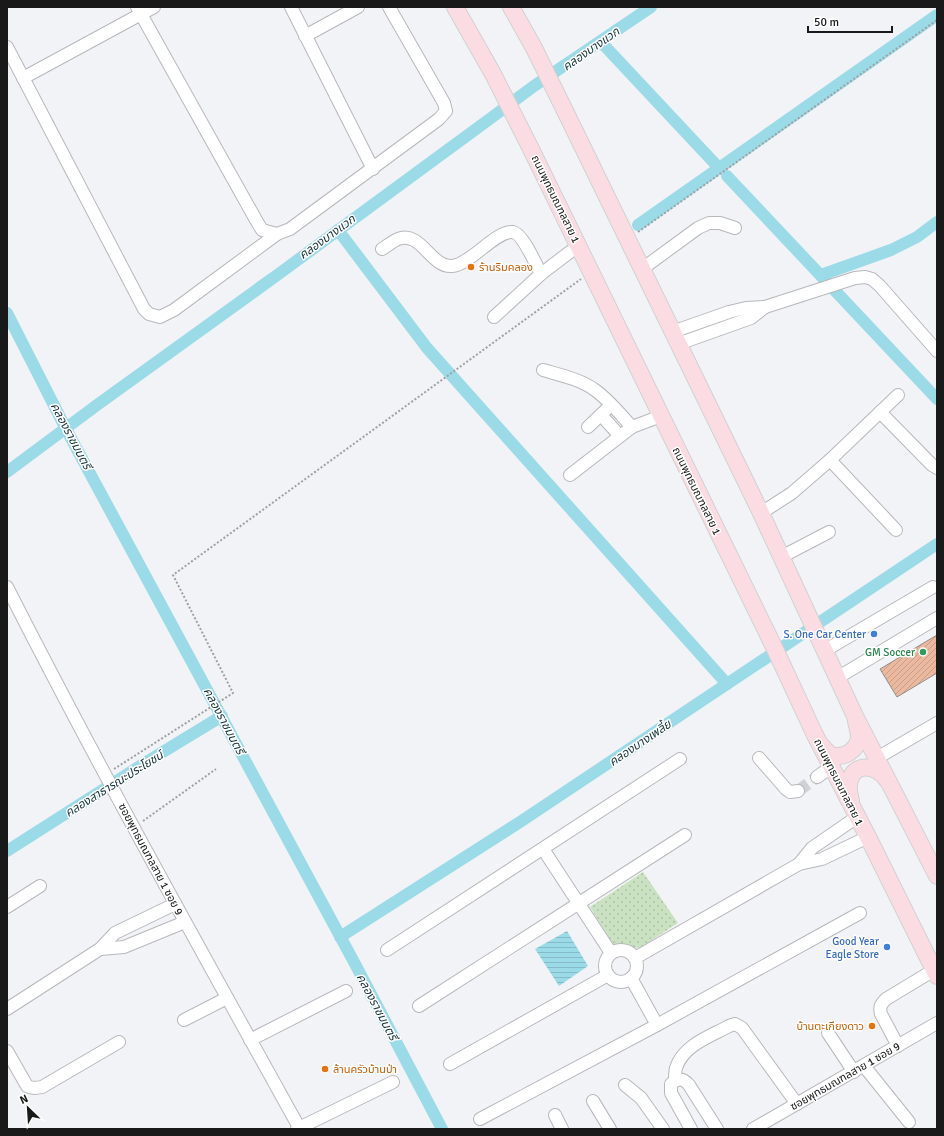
<svg xmlns="http://www.w3.org/2000/svg" width="944" height="1136" font-family="Signika,'Noto Sans Thai',sans-serif">
<style>
.grass{fill:url(#grass-dots)}
.water{fill:url(#water-rules)}
.lines{fill:none;stroke-linecap:round;stroke-linejoin:round}
.canal{stroke:#9bdbe8;stroke-width:12}
.building{fill:url(#building-hatch);stroke:#908d8b}
.minor-tunnel{stroke:#d1d2d6;stroke-width:12;stroke-dasharray:12 6;stroke-linecap:butt}
.minor-casing{stroke:#b7b8bc;stroke-width:14}
.major-casing{stroke:#d1d1d1;stroke-width:18}
.path{stroke:#9fa0a2;stroke-width:2;stroke-dasharray:2 2;stroke-linecap:butt}
.minor{stroke:#fff;stroke-width:12}
.major{stroke:#fcdce3;stroke-width:16}
.food-dot{fill:#e8710a;stroke:#fff;stroke-width:1.5}
.shop-dot{fill:#3f7fe0;stroke:#fff;stroke-width:1.5}
.leisure-dot{fill:#2e9e5b;stroke:#fff;stroke-width:1.5}
.labels{text-anchor:middle;stroke-width:3;stroke-linejoin:round;paint-order:stroke}
.street-label{font-size:11px;fill:#19191a;stroke:#fff}
.food-label{font-size:11px;fill:#c56008;stroke:#fff;text-anchor:start}
.shop-label{font-size:11px;fill:#366cbe;stroke:#fff;text-anchor:end}
.leisure-label{font-size:11px;fill:#27864d;stroke:#fff;text-anchor:end}
.water-label{font-size:12px;font-style:italic;fill:#15353b;stroke:#fff}
</style>
<defs>
<pattern id="grass-dots" width="8" height="8" patternUnits="userSpaceOnUse"><rect width="8" height="8" fill="#cbe2c2"/><path d="M2 2h.1M6 6h.1" fill="none" stroke="#aec1a6" stroke-width="1.8" stroke-linecap="round"/></pattern>
<pattern id="water-rules" width="6" height="5" patternUnits="userSpaceOnUse"><rect width="6" height="5" fill="#9bdbe8"/><path d="M0 2.5h6" fill="none" stroke="#85bbc6"/></pattern>
<pattern id="building-hatch" width="6" height="6" patternUnits="userSpaceOnUse"><rect width="6" height="6" fill="#ebb9a0"/><path d="M-1 1l2-2M0 6l6-6M5 7l2-2" fill="none" stroke="#c99e89"/></pattern>
</defs>
<rect width="100%" height="100%" fill="#f2f3f7"/>
<!-- grass -->
<polygon class="grass" points="643,872 678,923 640,948 614,946 590,907"/>
<!-- water -->
<polygon class="water" points="567,931 588,966 559,986 535,949"/>
<g class="lines">
<!-- canal -->
<g class="canal">
<polyline points="601,42 719,168"/>
<polyline points="727,176 937,399"/>
<polyline points="638,225 937,15"/>
<polyline points="338,230 427,348 727,684"/>
<polyline points="821,275 891,250 917,237 937,222"/>
<polyline points="7,313 66,429 354,962 442,1129"/>
<polyline points="7,472 97,405 280,273 491,118 534,86 651,7"/>
<polyline points="7,851 148,761 222,716"/>
<polyline points="340,937 520,822 937,544"/>
</g>
</g>
<!-- building -->
<polygon class="building" points="937,635 937,673 897,697 880,669"/>
<g class="lines">
<!-- minor-tunnel -->
<polyline class="minor-tunnel" points="798,791 817,777"/>
<!-- minor casing -->
<g class="minor-casing">
<g id="minor">
<polyline points="137,7 256,220 262,230 277,234"/>
<polyline points="291,7 373,169"/>
<polyline points="305,36 358,7"/>
<polyline points="7,47 144,309 149,314 160,317 174,310 277,234 290,229 439,119 446,111 444,103 389,7"/>
<polyline points="23,78 154,7"/>
<path d="M382 249C387 246 393 241 398 239 421 230 431 268 452 266 470 265 496 230 513 232 523 234 536 265 541 274"/>
<polyline points="642,269 698,228 709,223 720,223 735,228"/>
<polyline points="494,317 541,274 579,245"/>
<polyline points="672,332 729,312 746,308 765,307 855,278 865,277 872,279 880,286 937,351"/>
<polyline points="678,344 751,318 765,307"/>
<path d="M543 370C560 375 580 379 595 390 609 400 620 414 632 427L661 416"/>
<polyline points="880,412 932,465 937,468"/>
<polyline points="601,415 620,436"/>
<polyline points="588,427 611,405"/>
<polyline points="830,460 896,530"/>
<polyline points="570,475 632,427"/>
<polyline points="761,513 792,493 830,460 898,395"/>
<polyline points="781,557 829,532"/>
<path d="M7 587C100 770 200 949 300 1129"/>
<polyline points="824,651 933,587"/>
<polyline points="837,678 937,618"/>
<polyline points="759,758 786,789 790,792 798,791"/>
<polyline points="877,758 937,723"/>
<polyline points="817,777 831,767"/>
<polyline points="543,849 611,953"/>
<polyline points="799,864 822,859 868,837"/>
<polyline points="7,907 40,886"/>
<polyline points="100,949 124,947 185,922"/>
<polyline points="387,950 680,759"/>
<circle cx="621" cy="966" r="16"/>
<polyline points="635,958 799,864 812,848 857,817"/>
<polyline points="631,978 657,1025"/>
<polyline points="419,1006 685,835"/>
<polyline points="7,1009 100,949 115,933 175,904"/>
<polyline points="184,1020 227,998"/>
<polyline points="828,1033 854,1072"/>
<polyline points="250,1040 346,991"/>
<path d="M898 1046 881 1014C879 1007 881 1004 886 999L934 970"/>
<path d="M7 1051 27 1086C32 1089 37 1088 42 1087L119 1042"/>
<polyline points="450,1064 608,975"/>
<polyline points="864,1066 909,1122"/>
<path d="M675 1080C675 1076 675 1072 676 1068 683 1045 711 1036 729 1026L735 1024 742 1028 797 1104"/>
<polyline points="625,1085 641,1098 663,1129"/>
<polyline points="593,1101 610,1129"/>
<polyline points="555,1115 562,1129"/>
<polyline points="480,1119 657,1025 860,913"/>
<polyline points="297,1129 393,1082"/>
<path d="M691 1129 671 1093V1084C678 1078 683 1078 689 1085L717 1129"/>
<polyline points="753,1129 937,1023"/>
</g>
</g>
<!-- major casing -->
<g class="major-casing">
<g id="major">
<polyline points="455,7 493,74 530,147 774,647 815,735 868,837 937,976"/>
<polyline points="511,7 534,48 568,117 761,513 854,714 937,876"/>
<path d="M820 744C824 748 827 753 832 755 844 759 857 750 859 738 859 732 857 726 856 721"/>
<path d="M851 801C850 796 848 790 849 785 851 762 876 763 887 780"/>
</g>
</g>
<!-- path -->
<g class="path">
<polyline points="638,232 937,20"/>
<polyline points="114,769 233,693 173,575 581,279"/>
<polyline points="143,821 216,769"/>
</g>
<!-- minor -->
<use href="#minor" class="minor"/>
<!-- major -->
<use href="#major" class="major"/>
</g>
<!-- markers -->
<g class="food-dot">
<circle cx="471" cy="267" r="4"/>
<circle cx="872" cy="1026" r="4"/>
<circle cx="325" cy="1069" r="4"/>
</g>
<g class="shop-dot">
<circle cx="874" cy="634" r="4"/>
<circle cx="887" cy="947" r="4"/>
</g>
<circle class="leisure-dot" cx="923" cy="652" r="4"/>
<g class="labels">
<!-- street labels -->
<g class="street-label">
<text transform="translate(556 199) rotate(64)" y="4">ถนนพุทธมณฑลสาย 1</text>
<text transform="translate(697 491) rotate(64)" y="4">ถนนพุทธมณฑลสาย 1</text>
<text transform="translate(839 782) rotate(63)" y="4">ถนนพุทธมณฑลสาย 1</text>
<text transform="translate(151 859) rotate(62)" y="4">ซอยพุทธมณฑลสาย 1 ซอย 9</text>
<text transform="translate(845 1076) rotate(-30)" y="4">ซอยพุทธมณฑลสาย 1 ซอย 9</text>
</g>
<!-- food labels -->
<g class="food-label">
<text x="479" y="271">ร้านริมคลอง</text>
<text x="864" y="1030" text-anchor="end">บ้านตะเกียงดาว</text>
<text x="333" y="1073">ล้านครัวบ้านป่า</text>
</g>
<!-- shop labels -->
<g class="shop-label">
<text x="866" y="638">S. One Car Center</text>
<text x="879" y="945">Good Year<tspan x="879" dy="13">Eagle Store</tspan></text>
</g>
<!-- leisure labels -->
<g class="leisure-label">
<text x="915" y="656">GM Soccer</text>
</g>
<!-- water labels -->
<g class="water-label">
<text transform="translate(591 49) rotate(-35)" y="4">คลองบางแวก</text>
<text transform="translate(327 237) rotate(-36)" y="4">คลองบางแวก</text>
<text transform="translate(71 436) rotate(62)" y="4">คลองราชมนตรี</text>
<text transform="translate(224 721) rotate(62)" y="4">คลองราชมนตรี</text>
<text transform="translate(640 743) rotate(-34)" y="4">คลองบางเพลี้ย</text>
<text transform="translate(114 784) rotate(-32)" y="4">คลองสาธารณะประโยชน์</text>
<text transform="translate(377 1007) rotate(62)" y="4">คลองราชมนตรี</text>
</g>
</g>
<!-- border -->
<rect width="944" height="1136" fill="none" stroke="#19191a" stroke-width="16"/>
<!-- north arrow -->
<g transform="translate(28 1108) rotate(335)" stroke="#ffffff" stroke-width="3" paint-order="stroke">
<path d="M0-3L7 15L0 10L-7 15Z" fill="#19191a"/>
<text y="-6" font-size="11" font-weight="bold" text-anchor="middle" fill="#19191a">N</text>
</g>
<!-- scale -->
<path d="M808 26v6h84v-6" fill="none" stroke="#19191a" stroke-width="2"/>
<text x="814" y="26" font-size="12" fill="#19191a" stroke="#ffffff" stroke-width="3" paint-order="stroke">50 m</text>
</svg>
